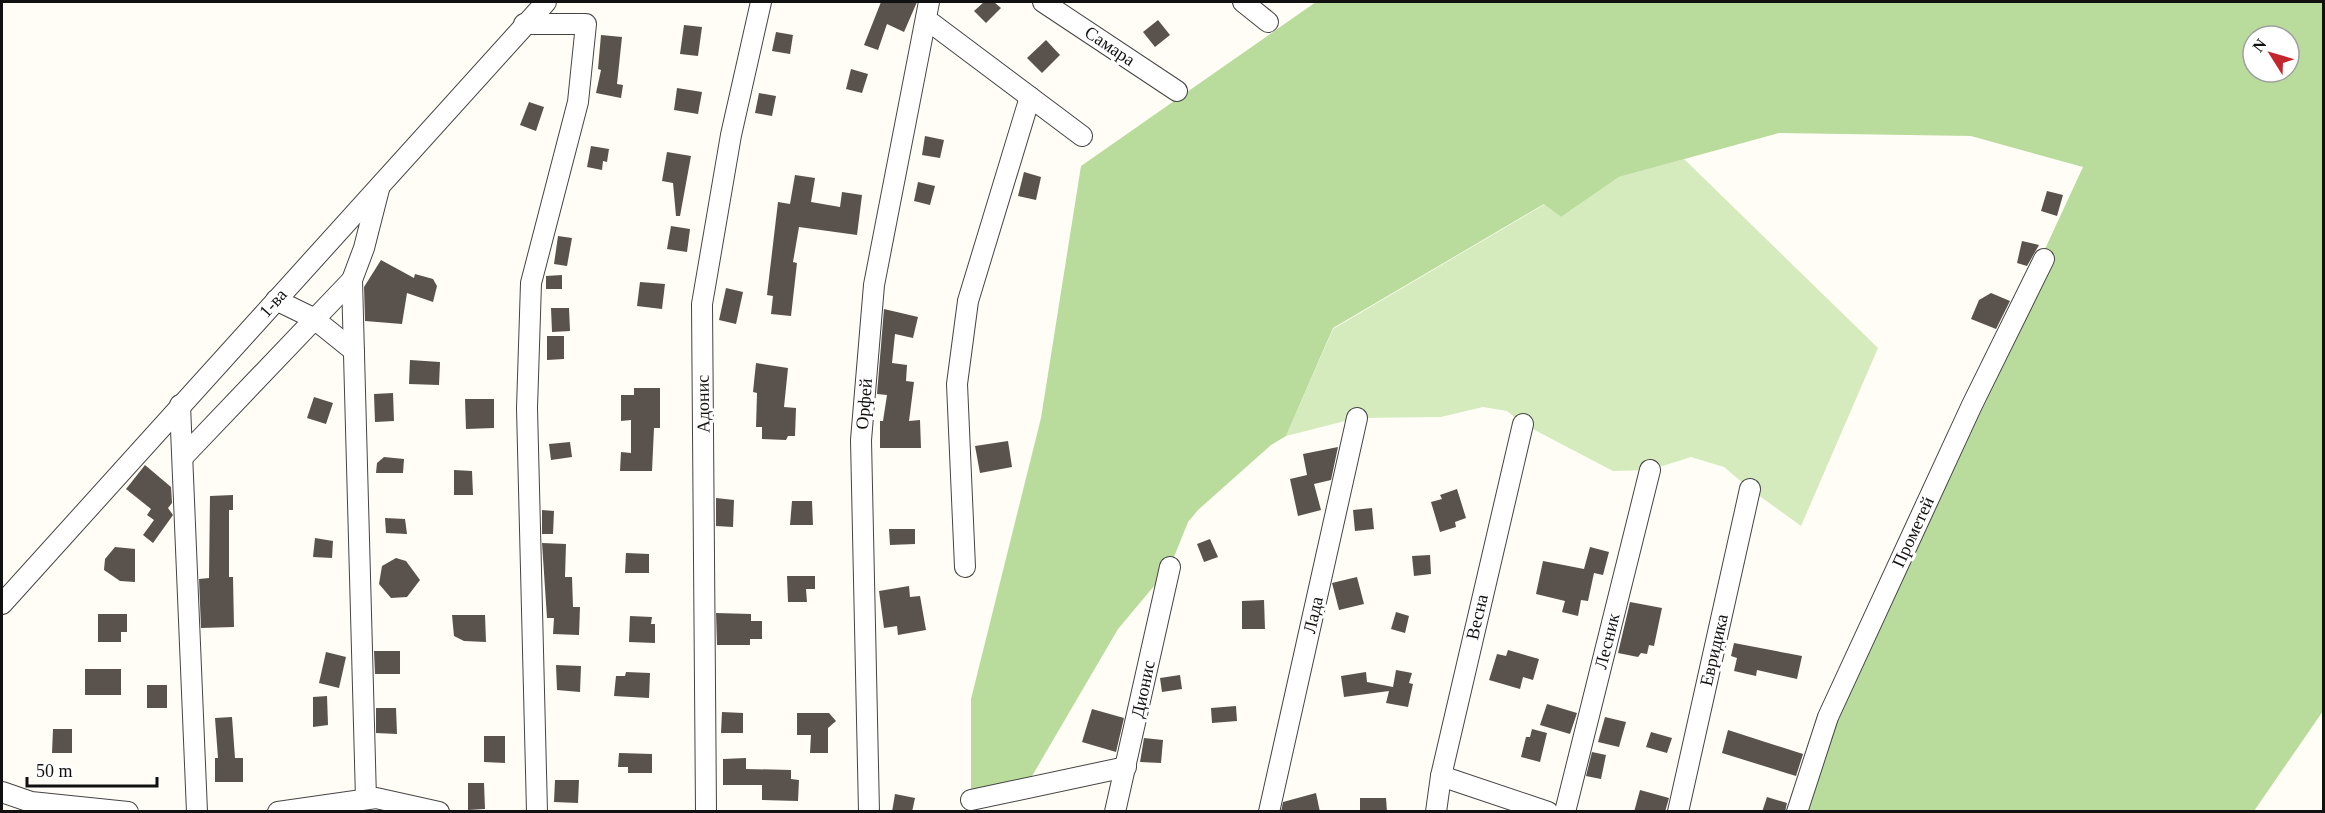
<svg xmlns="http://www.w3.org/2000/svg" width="2325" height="813" font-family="'Times New Roman',serif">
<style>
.green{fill:#d5ebbd}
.forest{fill:#b9dc9c;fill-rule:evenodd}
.building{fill:#5a524d}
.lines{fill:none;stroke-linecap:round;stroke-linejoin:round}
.street-casing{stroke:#444;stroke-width:22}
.street{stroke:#fff;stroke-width:20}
.labels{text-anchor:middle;stroke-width:6;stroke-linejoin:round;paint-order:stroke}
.street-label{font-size:18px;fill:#111;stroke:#fff}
</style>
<rect width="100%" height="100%" fill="#fffdf5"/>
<!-- green -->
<polygon class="green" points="1684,159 1878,348 1801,526 1750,489 1724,467 1691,457 1650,470 1613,471 1523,424 1507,411 1483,407 1441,417 1357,418 1286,436 1333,329 1545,204 1561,217 1619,177"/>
<!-- forest -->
<path class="forest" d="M1316 2H2323V711L2254 811H1797L1828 717 2083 167 1971 136 1779 133 1619 177 1561 217 1544 204 1333 328 1286 436 1271 445 1198 510 1188 522 1170 567 1118 629 1025 788 971 800V699L1041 418 1081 166ZM2253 36H2289V72H2253Z"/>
<!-- building -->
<g class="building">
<polygon points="881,2 917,2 904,32 887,24 878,50 864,45"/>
<polygon points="984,2 994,2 1001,8 986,23 974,11"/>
<polygon points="1158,20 1170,35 1155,47 1143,32"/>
<polygon points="684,25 702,27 698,56 680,54"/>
<polygon points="776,32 793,35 790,54 772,51"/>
<polygon points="601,35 622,37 617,84 623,85 621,98 596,93 601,70 598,69"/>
<polygon points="1046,40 1060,55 1042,73 1027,58"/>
<polygon points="851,69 868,74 862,93 846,89"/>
<polygon points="677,88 702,92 698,114 674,110"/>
<polygon points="759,93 776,96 772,116 755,113"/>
<polygon points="529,102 544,107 536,131 520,125"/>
<polygon points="925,136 944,140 940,158 922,155"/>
<polygon points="591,146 609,149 607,162 603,161 602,170 587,167"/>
<polygon points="667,152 691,156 680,216 676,216 673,183 662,181"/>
<polygon points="1024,172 1041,177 1036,200 1018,196"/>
<polygon points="795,175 815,178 811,202 840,207 842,192 862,195 857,235 799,227 793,262 797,263 791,316 771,314 773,296 767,295 778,202 790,204"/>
<polygon points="918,182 935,186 930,205 914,201"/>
<polygon points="2047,191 2063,195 2057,216 2041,211"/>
<polygon points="671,226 690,229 687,252 667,249"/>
<polygon points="558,236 572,238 567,266 554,264"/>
<polygon points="2022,241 2039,245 2027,266 2017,263"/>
<polygon points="381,260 414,278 415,274 433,279 437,286 433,302 407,293 402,324 365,321 364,287"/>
<polygon points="562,275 562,289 546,289 546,276"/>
<polygon points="640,282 665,284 662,309 637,306"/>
<polygon points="726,288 743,292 736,324 719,320"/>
<polygon points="1991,293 2010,301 1996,329 1971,319 1979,300"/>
<polygon points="551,308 569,308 570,331 552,332"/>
<polygon points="884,309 918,317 913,338 895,334 892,363 907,365 906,381 914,382 909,421 920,420 921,448 880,448 880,421 883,421 887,395 877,394"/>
<polygon points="547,336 564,336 564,359 547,360"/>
<polygon points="410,360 440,362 439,385 409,384"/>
<polygon points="756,363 788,368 784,407 796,408 795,436 788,436 786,440 762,439 762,427 756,427 757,393 753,392"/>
<polygon points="634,388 660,388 660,428 654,428 652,471 620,471 621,452 631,453 631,420 621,421 621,395 634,395"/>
<polygon points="393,393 394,421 375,422 374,394"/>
<polygon points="314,397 333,403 326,424 307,418"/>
<polygon points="465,399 494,399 494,428 466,429"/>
<polygon points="1008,441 1012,467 980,473 975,446"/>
<polygon points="570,442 572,457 551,460 549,444"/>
<polygon points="1338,447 1331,480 1314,484 1321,510 1298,516 1290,479 1307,475 1303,454"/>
<polygon points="384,457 404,459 403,473 376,473 377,463"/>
<polygon points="145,465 171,487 172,503 168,508 173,515 153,543 143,535 154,520 147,515 151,509 126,489"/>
<polygon points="454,470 472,471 473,495 454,495"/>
<polygon points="1457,489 1466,518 1455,522 1456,527 1440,532 1431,502 1442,499 1440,495"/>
<polygon points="233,495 233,510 229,510 229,577 233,577 234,627 201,628 199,579 209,578 210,496"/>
<polygon points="716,498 734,500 733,527 716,526"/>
<polygon points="792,501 812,501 813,525 790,525"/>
<polygon points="1372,508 1374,529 1355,531 1353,510"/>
<polygon points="542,510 554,511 553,534 542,534"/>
<polygon points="385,518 405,519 407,534 386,533"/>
<polygon points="889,529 915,529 915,544 890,545"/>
<polygon points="315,538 333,541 332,558 313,557"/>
<polygon points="1210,539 1218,557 1204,562 1197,544"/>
<polygon points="542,543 566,544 565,577 572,577 573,607 580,607 579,635 553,634 554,618 547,618"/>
<polygon points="115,547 135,549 135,582 120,581 104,570 105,559"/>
<polygon points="1590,547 1609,552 1603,575 1594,573 1588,601 1581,600 1578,616 1562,612 1565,601 1536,594 1543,561 1584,569"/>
<polygon points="626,553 649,554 649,573 625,573"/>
<polygon points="1430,555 1431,574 1414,576 1412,556"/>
<polygon points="396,558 406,561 420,580 407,597 391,598 379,584 382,566"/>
<polygon points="787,576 815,576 815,589 806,589 807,602 788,602"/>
<polygon points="1357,577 1364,604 1339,610 1332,583"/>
<polygon points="909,586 910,597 920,596 926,630 898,635 897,626 884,628 879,591"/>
<polygon points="1264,600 1265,629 1242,629 1242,601"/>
<polygon points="1630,602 1662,608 1654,646 1649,645 1647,654 1641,653 1638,657 1618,653"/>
<polygon points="1396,612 1409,616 1405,633 1391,629"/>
<polygon points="716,613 751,614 751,621 762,621 762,639 750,639 750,645 717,645"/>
<polygon points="98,614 127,614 127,632 121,632 121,642 98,642"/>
<polygon points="452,615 485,615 486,642 464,641 454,636"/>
<polygon points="630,616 652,617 651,624 655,624 655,643 629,642"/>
<polygon points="1734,643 1802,656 1797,679 1757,670 1756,676 1734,671 1737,658 1731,656"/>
<polygon points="1508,650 1539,659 1533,680 1523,677 1520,689 1489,680 1497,654 1506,656"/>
<polygon points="374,651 400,651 400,674 375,674"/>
<polygon points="326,652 346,657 339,688 319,683"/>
<polygon points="556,665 581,666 580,692 557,690"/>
<rect x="85" y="669" width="36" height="26"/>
<polygon points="1396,670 1412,673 1409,683 1413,684 1408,707 1386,703 1389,691 1344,697 1341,676 1366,672 1367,682 1393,687"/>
<polygon points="626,672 650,673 649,698 614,696 616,676 625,676"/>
<polygon points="1180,675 1182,689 1162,692 1160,678"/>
<rect x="147" y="685" width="20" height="23"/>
<polygon points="327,696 328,725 313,727 313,697"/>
<polygon points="1547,704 1577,713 1570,734 1540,725"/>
<polygon points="1236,706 1237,721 1212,723 1211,708"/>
<polygon points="376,708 396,708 397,734 376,733"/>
<polygon points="1092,709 1124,718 1116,752 1082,742"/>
<polygon points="722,712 743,713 743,733 721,733"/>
<polygon points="797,713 829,713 836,721 828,728 828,753 810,753 811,735 797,735"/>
<polygon points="232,717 235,758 243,758 243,782 215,782 215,758 218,758 215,718"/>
<polygon points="1605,717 1626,722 1619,747 1598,742"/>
<polygon points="53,729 72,729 72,753 52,753"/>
<polygon points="1532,729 1547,733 1540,762 1521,757 1526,737 1530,737"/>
<polygon points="1728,730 1803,754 1796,776 1722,753"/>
<polygon points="1651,732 1672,738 1667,753 1646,747"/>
<polygon points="484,736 505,736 505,763 484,762"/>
<polygon points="1144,738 1163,740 1161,763 1140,762"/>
<polygon points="1592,752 1606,755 1601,779 1586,776"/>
<polygon points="619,753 652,754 652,773 628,773 628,767 618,767"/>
<polygon points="746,758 746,769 791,770 791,779 799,780 798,801 762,800 762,785 723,785 723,759"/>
<polygon points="555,780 579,780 578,803 554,802"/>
<polygon points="468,783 484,783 485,809 468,810"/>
<polygon points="1640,790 1669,798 1665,812 1634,812"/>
<polygon points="1316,793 1320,812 1281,812 1283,802"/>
<polygon points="895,794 915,798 912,812 892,812"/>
<polygon points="1767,797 1787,803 1785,812 1762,812"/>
<polygon points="1360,798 1386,798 1387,812 1360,812"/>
</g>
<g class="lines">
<!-- street casing -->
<g class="street-casing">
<g id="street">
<polyline points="1043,2 1177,91"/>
<polyline points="1243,2 1268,22"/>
<polyline points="926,19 1082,136"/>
<polyline points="524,24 586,24 578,102 531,283 527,408 537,812"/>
<polyline points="276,300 313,318 354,351"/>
<polyline points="180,405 197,812"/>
<polyline points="183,457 352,280"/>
<polyline points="965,567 957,384 968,301 1030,97"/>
<polyline points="2,604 546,2"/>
<polyline points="1441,776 1548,812"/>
<polyline points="2,792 31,802 128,812"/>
<polyline points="366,799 352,280 364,248 379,189"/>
<polyline points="971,800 1126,767"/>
<polyline points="278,812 376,798 439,812"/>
<polyline points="706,812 702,304 731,135 761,2"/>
<polyline points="869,812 861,440 874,285 929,2"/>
<polyline points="1115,812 1170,567"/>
<polyline points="1269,812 1357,418"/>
<polyline points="1436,812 1441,776 1523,424"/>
<polyline points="1565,812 1650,470"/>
<polyline points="1678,812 1750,489"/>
<polyline points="1797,812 1828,717 1972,405 2044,259"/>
</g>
</g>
<!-- street -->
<use href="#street" class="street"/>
</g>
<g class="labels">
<!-- street labels -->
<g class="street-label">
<text transform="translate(1110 46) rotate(34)" y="6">Самара</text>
<text transform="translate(273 303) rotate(-48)" y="6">1-ва</text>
<text transform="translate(703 404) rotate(-91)" y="6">Адонис</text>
<text transform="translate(864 404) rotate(-85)" y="6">Орфей</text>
<text transform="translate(1913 532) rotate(-65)" y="6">Прометей</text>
<text transform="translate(1313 615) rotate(-77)" y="6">Лада</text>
<text transform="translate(1477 617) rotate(-77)" y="6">Весна</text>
<text transform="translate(1607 641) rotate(-76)" y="6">Лесник</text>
<text transform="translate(1714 650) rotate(-77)" y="6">Евридика</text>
<text transform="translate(1143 689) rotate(-78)" y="6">Дионис</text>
</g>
</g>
<!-- border -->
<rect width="2325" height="813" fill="none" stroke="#111111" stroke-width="6"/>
<!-- north arrow -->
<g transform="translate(2271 54) rotate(307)"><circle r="28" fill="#ffffff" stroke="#a0a0a0" stroke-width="1.5"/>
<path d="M0-4.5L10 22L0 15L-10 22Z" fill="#c4262e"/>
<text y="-9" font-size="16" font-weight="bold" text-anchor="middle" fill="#111111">N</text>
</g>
<!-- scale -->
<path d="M27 777v9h130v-9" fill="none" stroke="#111111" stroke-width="3"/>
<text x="36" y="777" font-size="18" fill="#111111" stroke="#ffffff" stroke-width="4.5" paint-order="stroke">50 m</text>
</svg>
